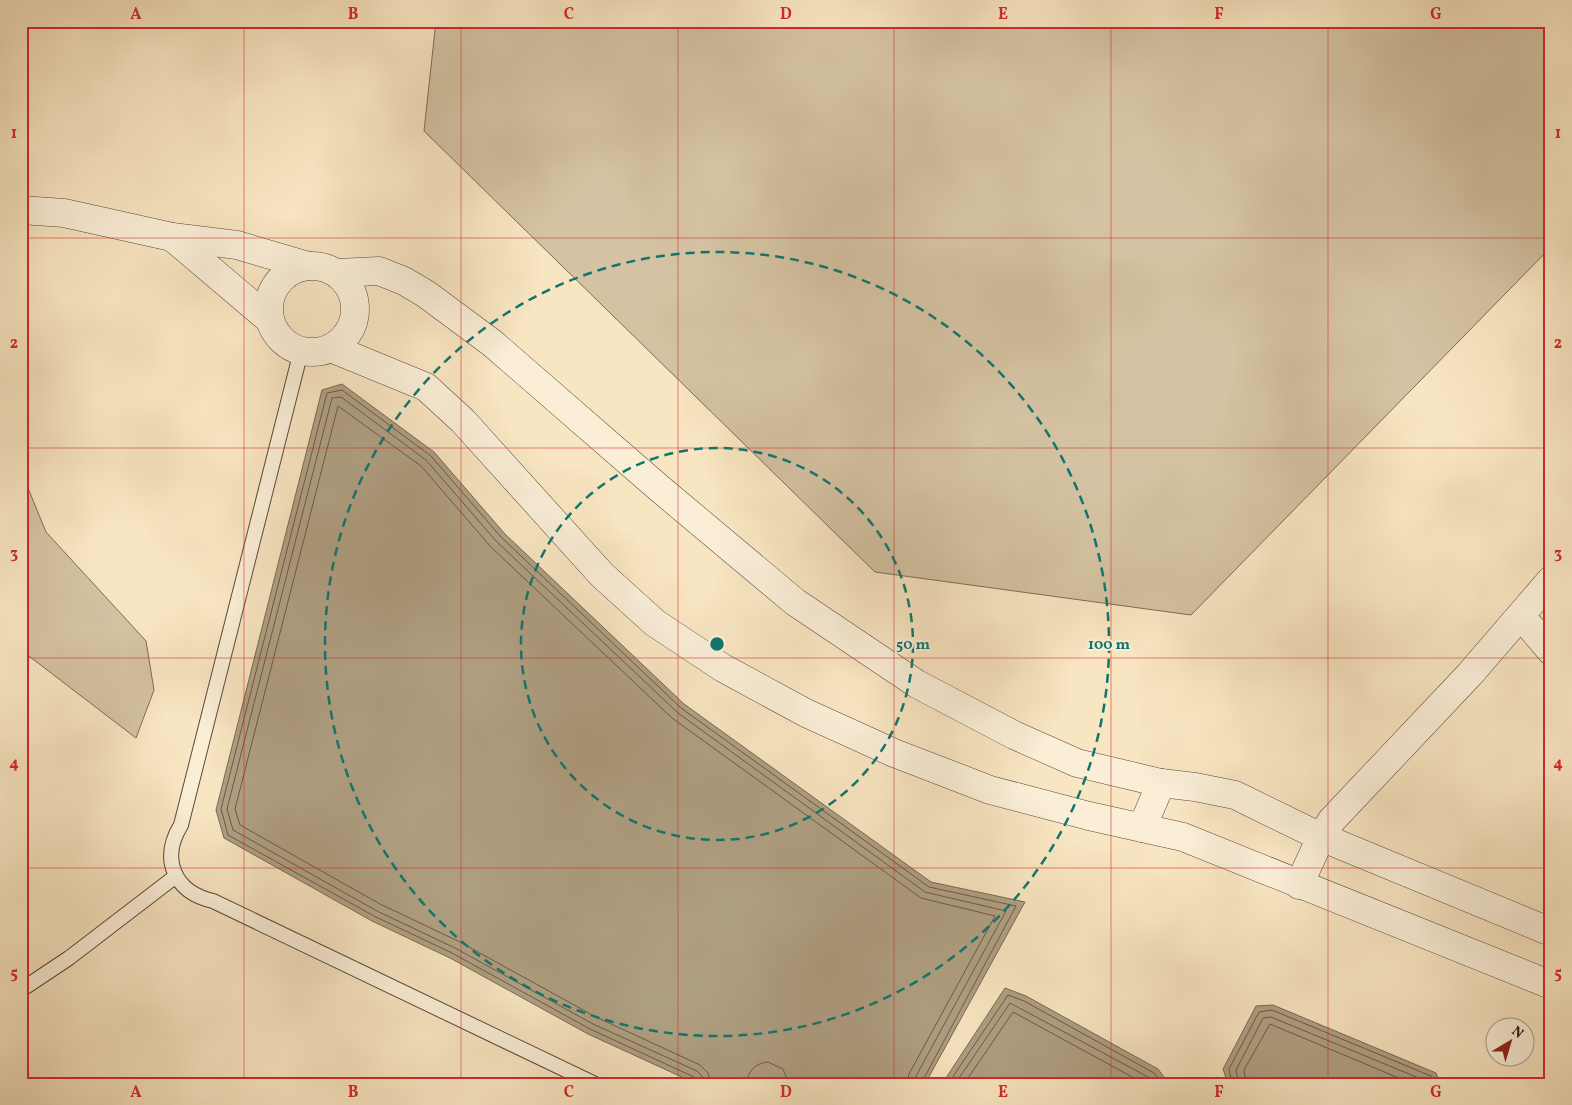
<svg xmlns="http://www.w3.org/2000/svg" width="1572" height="1105" font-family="Vollkorn,serif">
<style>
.green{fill:#d4c2a2;stroke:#7b6c56}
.water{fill:#af9f82;stroke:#776952}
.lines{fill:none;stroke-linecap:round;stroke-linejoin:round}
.shore{stroke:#685b46;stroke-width:1}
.service-casing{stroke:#584a37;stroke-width:16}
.minor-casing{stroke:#584a37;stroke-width:29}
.service{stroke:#faeed7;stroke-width:14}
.minor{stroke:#faeed7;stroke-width:28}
.grid{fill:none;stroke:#d62828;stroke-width:1;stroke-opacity:0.55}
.ring{fill:none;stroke:#0f766e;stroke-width:2.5;stroke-dasharray:9 6}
.centre{fill:#0f766e;stroke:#faeed7;stroke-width:2.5}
.ring-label{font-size:15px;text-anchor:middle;font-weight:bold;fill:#0f766e;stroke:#faeed7;stroke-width:4;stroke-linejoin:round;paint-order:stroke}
.neatline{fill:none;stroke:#d62828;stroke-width:2}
.grid-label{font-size:16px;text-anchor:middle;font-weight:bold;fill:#d62828}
</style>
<rect width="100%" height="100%" fill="#f8e5c1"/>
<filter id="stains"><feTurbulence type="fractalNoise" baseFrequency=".004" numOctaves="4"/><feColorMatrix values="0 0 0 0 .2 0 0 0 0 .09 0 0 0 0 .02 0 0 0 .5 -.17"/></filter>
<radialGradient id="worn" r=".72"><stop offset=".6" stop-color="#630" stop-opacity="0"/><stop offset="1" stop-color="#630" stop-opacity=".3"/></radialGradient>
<!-- green -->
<g class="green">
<polygon points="436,21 1551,21 1551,247 1191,615 875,572 424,131"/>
<polygon points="21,471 46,532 146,641 154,690 136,738 21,650"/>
</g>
<!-- water -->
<g class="water">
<polygon points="342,384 434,452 505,534 684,704 931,882 1025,902 925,1084 776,1084 768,1081 759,1084 697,1084 588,1034 450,958 372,921 224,838 216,810 322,390"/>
<polygon points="1005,988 1026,996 1158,1069 1169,1084 942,1084"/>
<polygon points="1273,1005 1436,1073 1440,1084 1228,1084 1223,1069 1256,1006"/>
</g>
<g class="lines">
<!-- shore -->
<g class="shore">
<polyline points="697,1084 694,1077 590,1029 452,953 374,916 228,835 221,809 327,393 342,390 431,456 501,537 681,708 929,887 1016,906 921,1084"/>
<polyline points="703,1084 702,1076 697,1071 593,1024 455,948 377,911 233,830 227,809 332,398 341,397 426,460 496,541 678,713 925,892 1006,911 916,1076 914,1084"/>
<polyline points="711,1084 708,1073 700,1065 596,1017 458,941 380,904 240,825 235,809 338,406 421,466 491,547 672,718 921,898 995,916 909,1074 907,1084"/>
<path d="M747 1084C747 1071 756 1063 768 1062L783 1069 789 1084"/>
<polyline points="948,1084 1008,995 1024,1001 1154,1073 1163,1084"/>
<polyline points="955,1084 1010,1003 1150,1078 1155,1084"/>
<polyline points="964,1084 1013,1012 1145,1084"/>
<polyline points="1232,1084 1229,1069 1259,1012 1272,1010 1431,1076 1435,1084"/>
<polyline points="1239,1084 1236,1070 1263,1018 1271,1017 1426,1081 1428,1084"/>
<polyline points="1246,1084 1244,1070 1270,1024 1413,1084"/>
</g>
<!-- service casing -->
<g class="service-casing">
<g id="service">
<path d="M301 351 181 825C160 859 174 892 213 901L595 1084"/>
<polyline points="21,990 69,958 176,876"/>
</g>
</g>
<!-- minor casing -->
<g class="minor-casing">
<g id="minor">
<polyline points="21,210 64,213 172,237 237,245 308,266"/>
<polyline points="172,237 270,320"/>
<circle cx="312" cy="309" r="43"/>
<polyline points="337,273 379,271 404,281 426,294 492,343 659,488 795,602 917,684 1014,735 1077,763 1161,783 1195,787 1235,795 1321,837 1551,932"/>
<polyline points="331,348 426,387 463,421 602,575 655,623 723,668 806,713 894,753 990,790 1089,816 1183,837 1551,985"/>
<polyline points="1521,616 1551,651"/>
<polyline points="1142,828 1161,783"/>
<polyline points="1299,885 1321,837 1332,820 1470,674 1551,580"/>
</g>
</g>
<!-- service -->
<use href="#service" class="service"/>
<!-- minor -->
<use href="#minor" class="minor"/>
</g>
<!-- grid -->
<path class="grid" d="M244 21V1084M461 21V1084M678 21V1084M894 21V1084M1111 21V1084M1328 21V1084M21 238H1551M21 448H1551M21 658H1551M21 868H1551"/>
<!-- distance rings -->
<g class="ring">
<circle cx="717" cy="644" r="196"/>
<circle cx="717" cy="644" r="392"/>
</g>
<circle cx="717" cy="644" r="8" class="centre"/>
<g class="ring-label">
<text x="913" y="649">50 m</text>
<text x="1109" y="649">100 m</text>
</g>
<!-- margin -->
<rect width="1572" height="1105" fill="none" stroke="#f8e5c1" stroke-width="55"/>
<!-- north arrow -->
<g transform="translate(1510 1042) rotate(38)"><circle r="24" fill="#faeed7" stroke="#a49885"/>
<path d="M0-4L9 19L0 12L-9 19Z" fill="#8f2418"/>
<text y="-8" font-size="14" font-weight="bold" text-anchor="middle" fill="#221709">N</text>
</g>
<rect x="28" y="28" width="1516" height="1050" class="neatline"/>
<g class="grid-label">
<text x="136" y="19">A</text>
<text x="353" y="19">B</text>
<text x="569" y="19">C</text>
<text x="786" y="19">D</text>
<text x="1003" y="19">E</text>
<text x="1219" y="19">F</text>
<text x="1436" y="19">G</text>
<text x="14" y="138">1</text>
<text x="1558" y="138">1</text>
<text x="14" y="348">2</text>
<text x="1558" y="348">2</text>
<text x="14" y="558">3</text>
<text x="1558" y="558">3</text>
<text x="14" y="768">4</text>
<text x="1558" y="768">4</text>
<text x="14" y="978">5</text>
<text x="1558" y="978">5</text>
<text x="136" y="1097">A</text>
<text x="353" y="1097">B</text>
<text x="569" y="1097">C</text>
<text x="786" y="1097">D</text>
<text x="1003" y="1097">E</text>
<text x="1219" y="1097">F</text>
<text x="1436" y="1097">G</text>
</g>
<rect width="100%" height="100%" filter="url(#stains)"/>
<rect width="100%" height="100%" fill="url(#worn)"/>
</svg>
